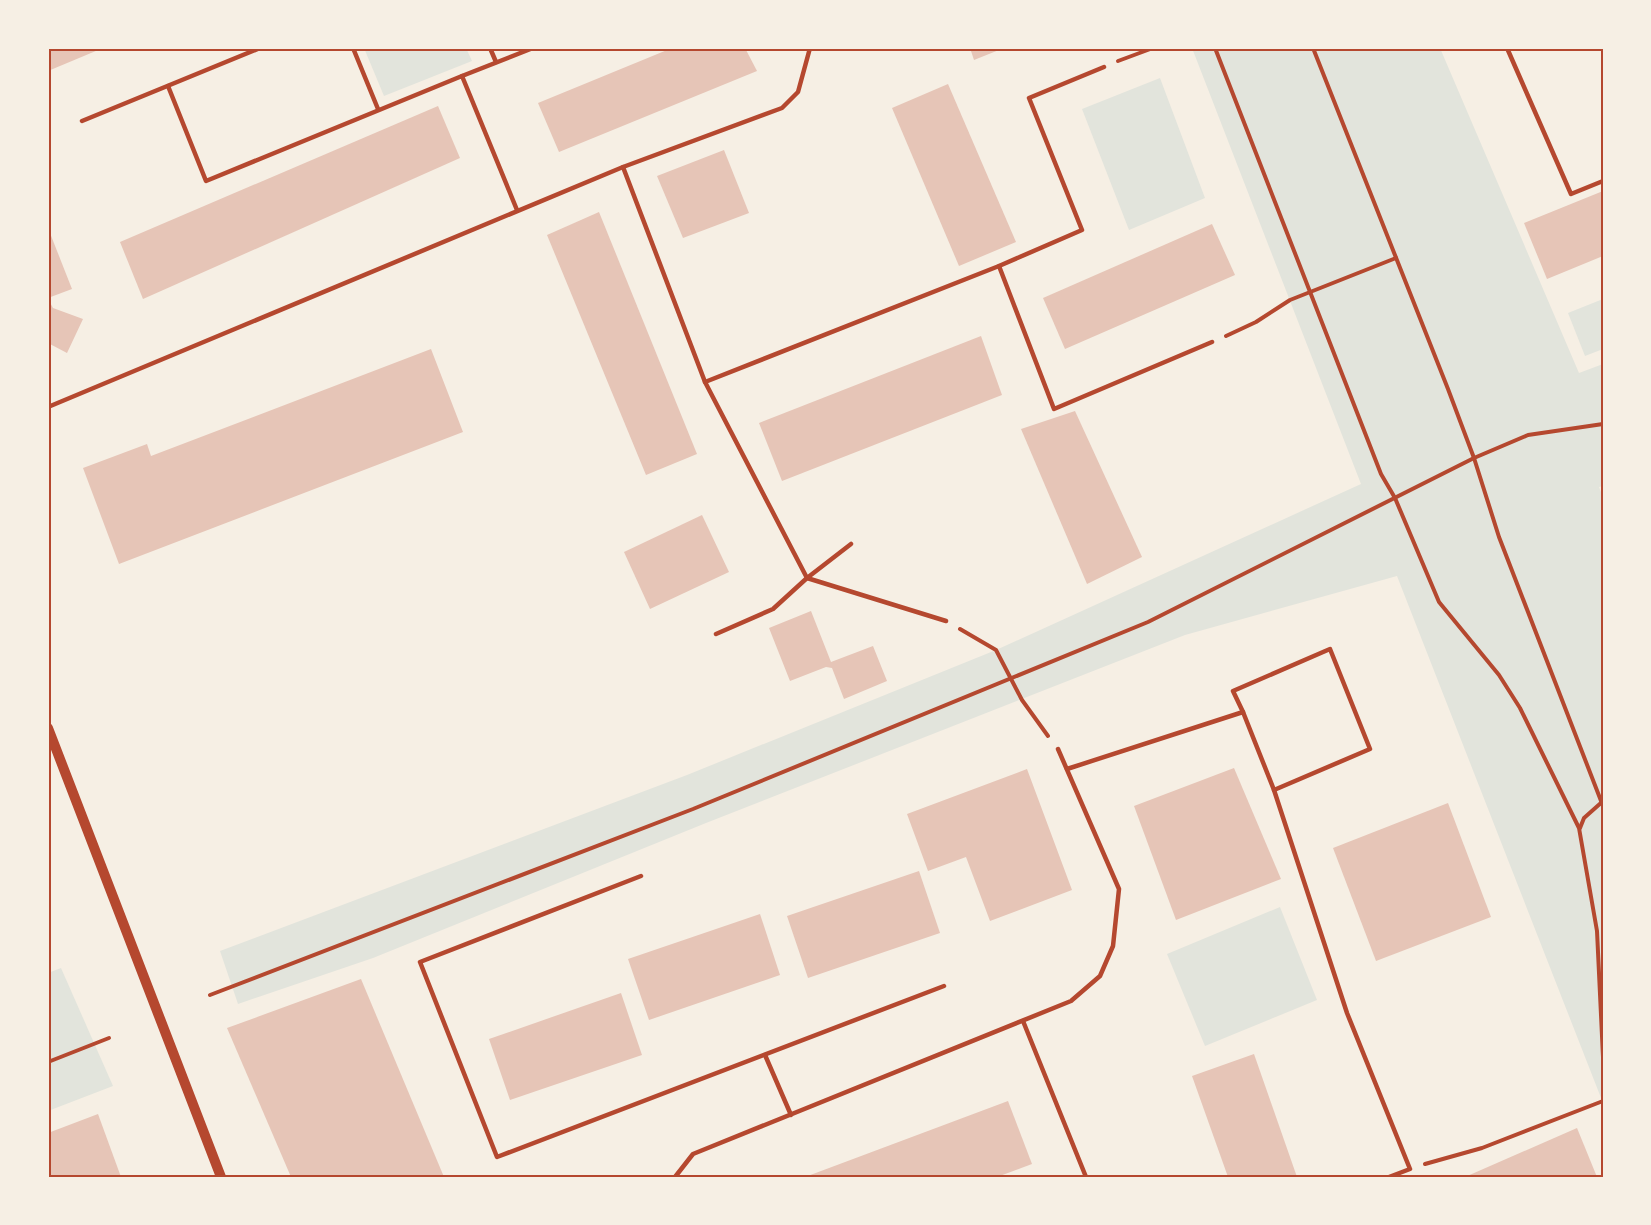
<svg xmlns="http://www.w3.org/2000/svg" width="1651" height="1225" font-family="'Alegreya Sans',sans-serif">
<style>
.green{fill:#e2e4dc}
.building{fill:#e6c5b7}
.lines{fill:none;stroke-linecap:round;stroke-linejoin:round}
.path{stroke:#b5482f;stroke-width:4}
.service{stroke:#b5482f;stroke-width:4.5}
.tertiary{stroke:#b5482f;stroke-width:10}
.neatline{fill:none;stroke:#b5482f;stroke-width:2}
</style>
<rect width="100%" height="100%" fill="#f6efe4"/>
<!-- green -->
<g class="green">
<polygon points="364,48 466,48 472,61 384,96"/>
<polygon points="1192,48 1440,48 1579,373 1603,364 1603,486 1599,487 1603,497 1603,1103 1397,576 1185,635 706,823 373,958 238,1004 220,951 687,775 996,650 1361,484"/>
<polygon points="1160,78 1205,198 1129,230 1082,109"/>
<polygon points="1603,299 1603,349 1585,356 1568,313"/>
<polygon points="1280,907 1317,1000 1205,1046 1167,954"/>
<polygon points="61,968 113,1086 48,1111 48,973"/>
</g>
<!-- building -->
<g class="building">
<polygon points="48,48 103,48 48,71"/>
<polygon points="672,48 745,48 757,71 559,152 538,103"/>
<polygon points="970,48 1004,48 974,60"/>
<polygon points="948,84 1016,242 959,266 892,108"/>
<polygon points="438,106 460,158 143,299 120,242"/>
<polygon points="724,150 749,213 683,238 657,176"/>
<polygon points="1603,191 1603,256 1547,279 1524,223"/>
<polygon points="599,212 697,454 646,475 547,235"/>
<polygon points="1212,224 1235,275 1065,349 1043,298"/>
<polygon points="48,228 72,289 48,298"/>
<polygon points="48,299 53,308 83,319 67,353 48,343"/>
<polygon points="981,336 1002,395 782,481 759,423"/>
<polygon points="431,349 463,432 119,564 83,468 147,444 151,456"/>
<polygon points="1075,411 1142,557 1087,584 1021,429"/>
<polygon points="702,515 729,572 650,609 624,552"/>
<polygon points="811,611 831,662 873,646 887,681 844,699 832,668 826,667 790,681 769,628"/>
<polygon points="1234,768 1281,879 1176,920 1134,806"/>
<polygon points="1027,769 1072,890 990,921 966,857 928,871 907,814"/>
<polygon points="1448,803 1491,917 1376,961 1333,848"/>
<polygon points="919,871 940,933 808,978 787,916"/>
<polygon points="760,914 780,975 649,1020 628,959"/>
<polygon points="361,979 444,1177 291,1177 227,1028"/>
<polygon points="621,993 642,1055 510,1100 489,1039"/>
<polygon points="1254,1054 1297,1177 1228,1177 1192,1076"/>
<polygon points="1008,1101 1032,1164 997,1177 805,1177"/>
<polygon points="98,1114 121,1177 48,1177 48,1133"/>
<polygon points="1577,1128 1597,1177 1465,1177"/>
</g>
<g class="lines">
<!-- path -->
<g class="path">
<polyline points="1215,48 1381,474 1395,498 1439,602 1499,675 1520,708 1579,828 1597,931 1603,1057"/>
<polyline points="1313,48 1448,389 1474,458 1499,537 1603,806"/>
<polyline points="1118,61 1153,48"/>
<polyline points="1226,336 1256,322 1290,300 1396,258"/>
<polyline points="960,629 996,650 1022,700 1048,736"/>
<polyline points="1580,828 1584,818 1602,802"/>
<polyline points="210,995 693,809 1148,622 1474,458 1528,435 1603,424"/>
<polyline points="48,1062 109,1038"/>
<polyline points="1425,1164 1482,1148 1603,1101"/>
</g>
<!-- service -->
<g class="service">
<polyline points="353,48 378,109"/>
<polyline points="490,48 496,62"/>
<polyline points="1507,48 1571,194 1603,181"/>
<polyline points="462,76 533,48"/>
<polyline points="168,86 206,181 462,76 517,210"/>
<polyline points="82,121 260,48"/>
<polyline points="623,167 705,382 807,578 946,621"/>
<polyline points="999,266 1054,409 1212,342"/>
<polyline points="705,382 999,266 1082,230 1029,98 1104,67"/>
<polyline points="48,407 623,167 782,108 798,92 810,48"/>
<polyline points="716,634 773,609 807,578 851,544"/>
<polyline points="1243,712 1233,691 1330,649 1370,749 1274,790"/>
<polyline points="1067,769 1243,712 1274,790 1347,1013 1410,1169 1389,1177"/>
<polyline points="641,876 420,962 497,1157 944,986"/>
<polyline points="1023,1021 1086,1177"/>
<polyline points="765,1055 791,1115"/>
<polyline points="675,1177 693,1154 1071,1001 1100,976 1113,946 1119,889 1058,749"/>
</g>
<!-- tertiary -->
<polyline class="tertiary" points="48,728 221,1177"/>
</g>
<!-- border -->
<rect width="1651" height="1225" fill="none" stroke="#f6efe4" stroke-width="99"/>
<rect x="50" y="50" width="1552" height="1126" class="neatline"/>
</svg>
